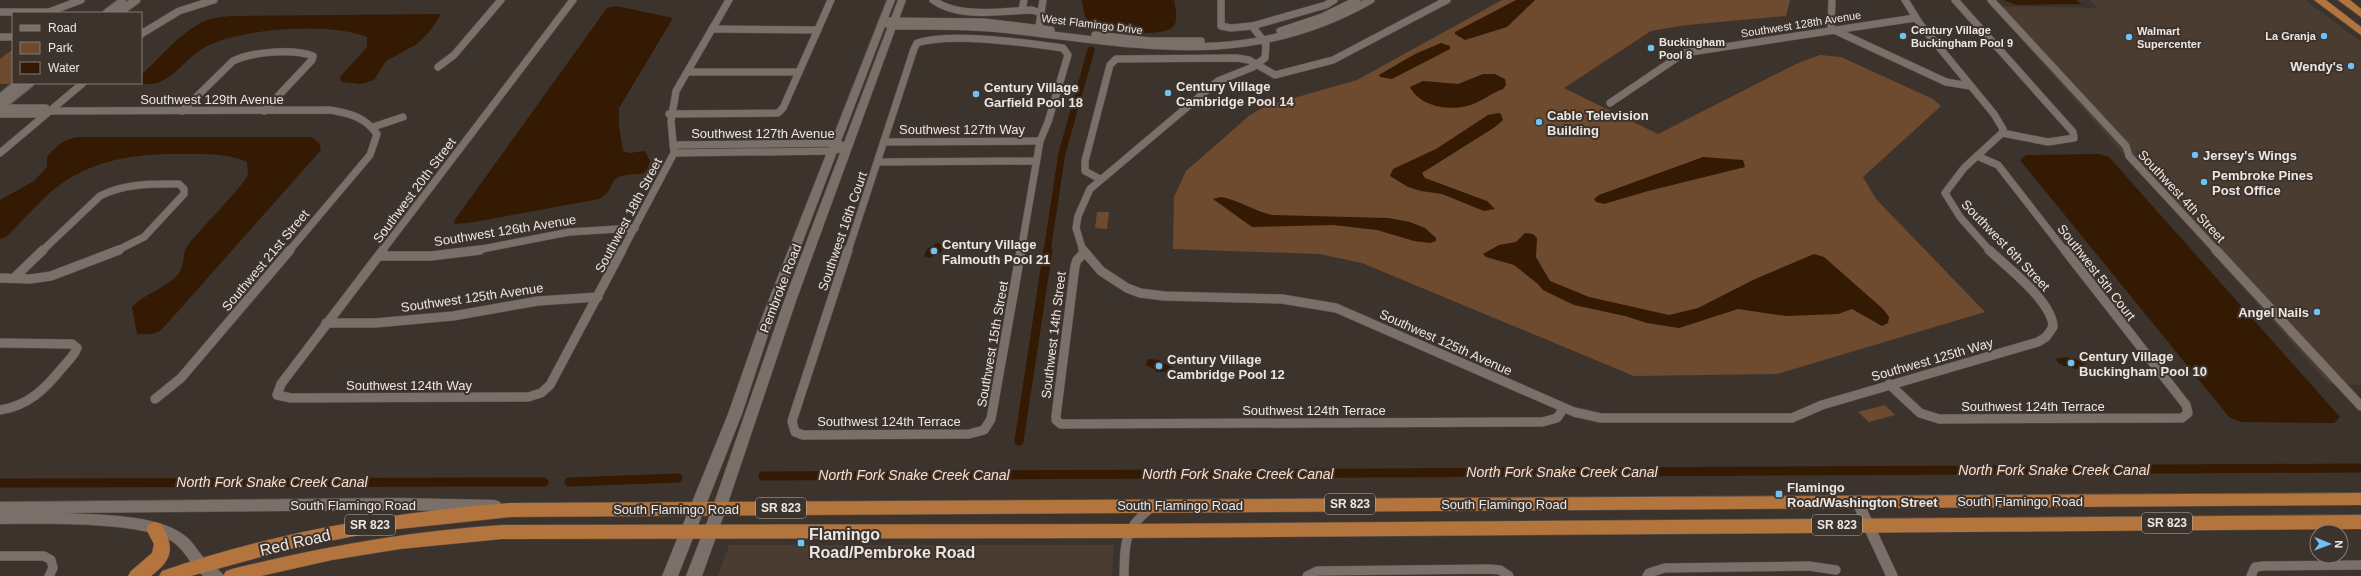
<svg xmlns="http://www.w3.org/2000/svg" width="2361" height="576" font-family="Arial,sans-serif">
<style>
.built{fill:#4b3c31}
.green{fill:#6e4a2f}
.water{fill:#341903}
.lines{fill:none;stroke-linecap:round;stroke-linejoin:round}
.canal-far1{stroke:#341903;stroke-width:7}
.canal{stroke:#341903;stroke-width:9}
.minor-far1-casing{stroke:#57504a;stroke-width:8}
.minor-casing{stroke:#57504a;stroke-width:10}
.tertiary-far1-casing{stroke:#57504a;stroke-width:10}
.tertiary-casing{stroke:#57504a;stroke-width:12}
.secondary-casing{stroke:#57504a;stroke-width:1}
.trunk-casing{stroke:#57504a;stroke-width:1}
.minor-far1{stroke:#7b7069;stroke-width:7}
.minor{stroke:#7b7069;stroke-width:9}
.tertiary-far1{stroke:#7b7069;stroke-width:8}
.tertiary{stroke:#7b7069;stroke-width:11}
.secondary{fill:#7b7069;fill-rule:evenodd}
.trunk{fill:#b4743d;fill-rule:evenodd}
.poi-dot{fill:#70c1f4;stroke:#3d332d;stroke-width:1.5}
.labels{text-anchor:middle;stroke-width:4;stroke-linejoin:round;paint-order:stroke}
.far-street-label{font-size:11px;fill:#ece6e2;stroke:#3d332d}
.far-poi-label{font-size:11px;font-weight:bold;fill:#ece6e2;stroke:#3d332d;text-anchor:start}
.shield{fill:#3d332d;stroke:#b8b0ac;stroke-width:1}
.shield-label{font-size:12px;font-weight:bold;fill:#ece6e2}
.poi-label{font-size:13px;font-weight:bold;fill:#ece6e2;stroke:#3d332d;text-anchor:start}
.street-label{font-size:13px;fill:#ece6e2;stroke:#3d332d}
.water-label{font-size:14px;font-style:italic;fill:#f9decb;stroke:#3d332d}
.near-poi-label{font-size:16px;font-weight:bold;fill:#ece6e2;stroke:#3d332d;text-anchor:start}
.near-street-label{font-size:16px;fill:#ece6e2;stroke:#3d332d}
</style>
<rect width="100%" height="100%" fill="#3d332d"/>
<!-- built -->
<g class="built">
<polygon points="2090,0 2305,0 2361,42 2361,385 2329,384 1991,6 2098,8"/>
<polygon points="729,545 1114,545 1112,576 718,576"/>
</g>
<!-- green -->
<g class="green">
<polygon points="1502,0 1790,0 1786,16 1687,25 1651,31 1564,88 1658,134 1796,64 1820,55 1841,57 1933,99 1941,106 1863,177 1876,199 1985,312 1777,374 1634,376 1362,263 1319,254 1173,249 1174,197 1186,171 1250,115 1266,106 1357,80"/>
<polygon points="13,49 13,81 9,84 0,84 0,59"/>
<polygon points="1097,212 1109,212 1107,229 1095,228"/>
<polygon points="1885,405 1895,415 1869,422 1858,412"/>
</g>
<!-- water -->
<g class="water">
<path d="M1082 0H1174C1175 7 1178 17 1175 24 1166 41 1110 29 1094 26 1085 21 1083 10 1082 0Z"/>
<polygon points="1516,0 1535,0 1507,27 1465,40 1455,34 1455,32"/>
<polygon points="2003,0 2075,0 2082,4 2017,5"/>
<path d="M616 6 673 18 619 108V126L623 151 629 153 645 151 650 161 647 170 642 174C601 174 621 187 599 199L474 222 455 224 454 221 607 8Z"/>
<path d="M441 14 430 31 417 44 386 61 374 80 361 84 341 82 340 77 367 47V37C331 22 240 28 205 47 183 59 168 91 139 83H141V75C159 59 177 36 199 24 208 18 220 17 231 16Z"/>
<polygon points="1441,43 1450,46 1450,49 1392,79 1380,77 1379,75 1415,54"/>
<path d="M1483 74H1495L1505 79 1506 85 1503 89C1491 93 1480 103 1467 106 1448 111 1419 106 1410 87L1423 81 1458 84Z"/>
<polygon points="1498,113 1501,114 1503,120 1495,127 1422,173 1425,178 1487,201 1495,209 1484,211 1442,194 1421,191 1408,187 1390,176 1393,169 1436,149 1488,115"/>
<path d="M77 137H311L319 143 321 150 165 326C157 335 149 335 137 334L132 307C145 293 166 289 179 273 185 264 182 253 188 245 199 230 244 186 248 174 248 171 247 165 247 162 226 153 206 154 184 154 141 153 97 158 61 184 41 198 24 220 6 237L0 239V200L34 181 47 167V157C56 146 63 140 77 137Z"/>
<polygon points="2099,154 2109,157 2340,417 2334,423 2241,422 2229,417 2020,160 2026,155"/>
<polygon points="1703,157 1743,160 1745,167 1648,191 1604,204 1596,202 1594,199 1599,195"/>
<path d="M1221 197C1239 200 1254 211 1272 215L1388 218 1410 222 1425 228 1436 238V241L1430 243 1414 241 1377 230 1333 225 1252 227 1213 199Z"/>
<polygon points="1525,233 1533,234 1537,238 1536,257 1550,281 1589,297 1669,315 1698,308 1755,279 1814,254 1824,257 1883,309 1889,317 1888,323 1882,326 1852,309 1838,314 1786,316 1738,309 1679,328 1647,323 1625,316 1574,305 1543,290 1538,284 1514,265 1486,257 1483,254 1499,245 1516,242"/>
<polygon points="937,243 944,245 941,252 930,258 924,256 927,249"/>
<polygon points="2066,357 2082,361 2086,367 2075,369 2059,364 2056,359"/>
<polygon points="1148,359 1160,360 1160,362 1172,367 1169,372 1156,372 1155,369 1145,365"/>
</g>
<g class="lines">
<!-- canal-far1 -->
<polyline class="canal-far1" points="1047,251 1062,153 1091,50"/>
<!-- canal -->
<g class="canal">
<polyline points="1019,441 1048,250"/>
<polyline points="763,476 2361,468"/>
<polyline points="569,482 678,478"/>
<polyline points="0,483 544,482"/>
</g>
<!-- minor-far1 casing -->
<g class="minor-far1-casing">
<g id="minor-far1">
<path d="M933 0C959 19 1001 11 1032 10L1041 13"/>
<polyline points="1832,0 1831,27 1834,30 1946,82 1970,86"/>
<polyline points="1905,0 1920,24 1994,114 2003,129 2002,133 1964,168 1945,193 1960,217 1990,251"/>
<polyline points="1955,0 2073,132 2074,138 2048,142 2002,133"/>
<polyline points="1991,0 2126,146 2129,156 2217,251"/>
<polyline points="1022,10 1024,0"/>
<polyline points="0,12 49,12 81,0"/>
<polyline points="888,21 984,22 1051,30"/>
<path d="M882 22 892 26C928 26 965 25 1001 29 1136 43 1244 72 1371 0"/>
<polyline points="1252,26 1326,5 1334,0"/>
<polyline points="712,29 818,30"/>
<polyline points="1280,31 1322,17 1357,0"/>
<polyline points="1038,33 1043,0"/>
<polyline points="141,34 179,11 214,0"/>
<polyline points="1095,35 1150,41 1201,41"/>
<polyline points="0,37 13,37"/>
<polyline points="438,67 454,55 501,0"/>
<polyline points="688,72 799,72"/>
<polyline points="1610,103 1684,53 1915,18"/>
<path d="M47 111 330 110C349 113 365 117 377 134L370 155 289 251"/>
<path d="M182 111 233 61C252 52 293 48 313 56L312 60 264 111"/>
<polyline points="0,112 9,108 46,108 47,111 39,114 1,114 1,112"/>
<polyline points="669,114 778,113 783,108 831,0"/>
<polyline points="373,127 403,117"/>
<polyline points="884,142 1040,141"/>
<polyline points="673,145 836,143 847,147"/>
<polyline points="0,153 83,83"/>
<polyline points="674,153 833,151 847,147"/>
<polyline points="1977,156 1998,165 2065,251"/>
<polyline points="878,162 1036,161"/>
<polyline points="1100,179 1085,171 1085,161 1110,65 1116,59 1237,58 1249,60 1275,75 1333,60 1447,0"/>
<path d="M42 251 100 196C125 183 151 184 179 184L184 189V194L144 237 116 251"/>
<polyline points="382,251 573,0"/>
<polyline points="472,251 569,232 635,228"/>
<polyline points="622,251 674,153 671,121 676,91 729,0"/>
<path d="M848 251 914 49 917 43C951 32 1026 43 1063 48L1068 55 1048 122 1040 141 1021 251"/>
<polyline points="1083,251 1076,228 1078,216 1090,189 1218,81 1253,67 1265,58 1266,44 1252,26 1231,28 1221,26 1221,0"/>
</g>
</g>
<!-- minor casing -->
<g class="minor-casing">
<g id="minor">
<polyline points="383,250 281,384 277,395 291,398 528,397 541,393 550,385 622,250"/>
<polyline points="848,250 792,421 795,432 803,435 969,434 984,430 991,419 1021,250"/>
<path d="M1083 250 1101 271 1127 288 1140 293 1164 296 1282 299 1336 308 1574 412 1601 418H1792L1822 405 2038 342 2046 337 2053 327C2053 302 2007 267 1989 250"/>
<polyline points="2216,250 2361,406"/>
<polyline points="1084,253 1077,260 1075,266 1056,416 1056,420 1061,424 1542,422 1557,418 1564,408"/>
<polyline points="379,256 431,256 480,250"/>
<polyline points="0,278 30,279 51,276 119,250"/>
<polyline points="14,278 43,250"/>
<polyline points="326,323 375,323 453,316 538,301 598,297"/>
<path d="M0 343 72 344 77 348C74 356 68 361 62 368 45 389 28 406 0 410"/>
<polyline points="1889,384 1920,413 1939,419 2182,418 2188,413 2186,405 2065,250"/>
<polyline points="155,399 181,378 290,250"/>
<polyline points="0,556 44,556 51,560 53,568 49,576"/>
<path d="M1124 576C1125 544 1123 529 1151 508"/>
<polyline points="1307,576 1317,571 1490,569 1500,570 1509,576"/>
<polyline points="1647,576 1649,573 1665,568 1809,566 1836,570"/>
<polyline points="2251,576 2255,567 2264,566 2361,565"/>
</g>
</g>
<!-- tertiary-far1 casing -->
<g class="tertiary-far1-casing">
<g id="tertiary-far1">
<polyline points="107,13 122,2"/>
<polyline points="118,13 136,0"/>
<polyline points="0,98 19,83"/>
<polyline points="0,107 30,83"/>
</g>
</g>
<!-- tertiary casing -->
<g class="tertiary-casing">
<polyline id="tertiary" points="1858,503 1892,576"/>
</g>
<!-- secondary casing -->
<g class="secondary-casing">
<g id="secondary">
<polygon points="887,0 895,0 774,317 742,414 678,576 662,576 728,414 762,317"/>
<polygon points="898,0 906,0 796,301 726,509 702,576 686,576 712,509 784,301"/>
<path d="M397 498 495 500 500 502 502 506 500 510 495 512 397 510 64 513C99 515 156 514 184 535 193 541 198 552 206 560 211 566 220 569 224 576H203C191 566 184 548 170 540 136 521 41 524 0 524V502Z"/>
</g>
</g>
<!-- trunk casing -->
<g class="trunk-casing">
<g id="trunk">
<polygon points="2314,0 2326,0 2361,27 2361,35"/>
<polygon points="2338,0 2350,0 2361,9 2361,17"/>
<path d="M2361 493V505L511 517 380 531 294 548 191 576H159L162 571C275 532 392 512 511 503Z"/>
<path d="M2361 515V529L1127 538 502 539 400 549 332 560 261 576H223L226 571 232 569C321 547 410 531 502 525L1127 524Z"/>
<path d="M155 522 161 524C175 547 173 560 151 576H128L131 571 152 553 154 544 146 529 149 524Z"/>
</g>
</g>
<!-- minor-far1 -->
<use href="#minor-far1" class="minor-far1"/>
<!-- minor -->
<use href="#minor" class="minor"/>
<!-- tertiary-far1 -->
<use href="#tertiary-far1" class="tertiary-far1"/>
<!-- tertiary -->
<use href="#tertiary" class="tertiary"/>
<!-- secondary -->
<use href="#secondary" class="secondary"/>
<!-- trunk -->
<use href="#trunk" class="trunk"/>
</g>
<!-- markers -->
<g class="poi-dot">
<circle cx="1903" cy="36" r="4"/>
<circle cx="2324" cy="36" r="4"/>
<circle cx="2129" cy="37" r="4"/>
<circle cx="1651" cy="48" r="4"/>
<circle cx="2351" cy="66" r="4"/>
<circle cx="1168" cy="93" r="4"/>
<circle cx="976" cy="94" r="4"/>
<circle cx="1539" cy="122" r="4"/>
<circle cx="2195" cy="155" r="4"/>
<circle cx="2204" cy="182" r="4"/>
<circle cx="934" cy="251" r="4"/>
<circle cx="2317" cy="312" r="4"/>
<circle cx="2071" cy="363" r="4"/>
<circle cx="1159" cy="366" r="4"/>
<rect x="1775" y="490" width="8" height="8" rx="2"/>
<rect x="797" y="539" width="8" height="8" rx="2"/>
</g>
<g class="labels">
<!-- far-street labels -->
<g class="far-street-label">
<text transform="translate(1092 24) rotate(7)" y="4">West Flamingo Drive</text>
<text transform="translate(1801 24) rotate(-9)" y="4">Southwest 128th Avenue</text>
</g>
<!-- far-poi labels -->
<g class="far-poi-label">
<text x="1911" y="34">Century Village<tspan x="1911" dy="13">Buckingham Pool 9</tspan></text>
<text x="2137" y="35">Walmart<tspan x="2137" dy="13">Supercenter</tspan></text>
<text x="2316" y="40" text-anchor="end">La Granja</text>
<text x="1659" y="46">Buckingham<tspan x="1659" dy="13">Pool 8</tspan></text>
</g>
<!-- shield labels -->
<g class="shield">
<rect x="1325" y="494" width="50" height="20" rx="3"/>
<rect x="756" y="498" width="50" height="20" rx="3"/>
<rect x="2142" y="513" width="50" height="20" rx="3"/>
<rect x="345" y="515" width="50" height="20" rx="3"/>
<rect x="1812" y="515" width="50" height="20" rx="3"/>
</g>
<g class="shield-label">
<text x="1350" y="508">SR 823</text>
<text x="781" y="512">SR 823</text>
<text x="2167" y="527">SR 823</text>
<text x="370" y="529">SR 823</text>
<text x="1837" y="529">SR 823</text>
</g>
<!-- poi labels -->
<g class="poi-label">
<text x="2343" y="71" text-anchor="end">Wendy's</text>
<text x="1176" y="91">Century Village<tspan x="1176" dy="15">Cambridge Pool 14</tspan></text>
<text x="984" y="92">Century Village<tspan x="984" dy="15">Garfield Pool 18</tspan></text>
<text x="1547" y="120">Cable Television<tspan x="1547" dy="15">Building</tspan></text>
<text x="2203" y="160">Jersey's Wings</text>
<text x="2212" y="180">Pembroke Pines<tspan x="2212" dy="15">Post Office</tspan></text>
<text x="942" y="249">Century Village<tspan x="942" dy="15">Falmouth Pool 21</tspan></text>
<text x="2309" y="317" text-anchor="end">Angel Nails</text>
<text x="2079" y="361">Century Village<tspan x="2079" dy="15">Buckingham Pool 10</tspan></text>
<text x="1167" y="364">Century Village<tspan x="1167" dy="15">Cambridge Pool 12</tspan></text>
<text x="1787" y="492">Flamingo<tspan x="1787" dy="15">Road/Washington Street</tspan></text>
</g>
<!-- street labels -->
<g class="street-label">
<text x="212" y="104">Southwest 129th Avenue</text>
<text x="962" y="134">Southwest 127th Way</text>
<text x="763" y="138">Southwest 127th Avenue</text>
<text transform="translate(414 190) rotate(-53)" y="5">Southwest 20th Street</text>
<text transform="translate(2182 196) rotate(47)" y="5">Southwest 4th Street</text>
<text transform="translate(628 215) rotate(-62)" y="5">Southwest 18th Street</text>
<text transform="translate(505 230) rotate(-9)" y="5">Southwest 126th Avenue</text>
<text transform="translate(842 231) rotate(-71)" y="5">Southwest 16th Court</text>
<text transform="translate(2006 245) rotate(46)" y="5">Southwest 6th Street</text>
<text transform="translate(265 260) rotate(-50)" y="5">Southwest 21st Street</text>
<text transform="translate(2097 272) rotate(52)" y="5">Southwest 5th Court</text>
<text transform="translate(780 288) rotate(-69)" y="5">Pembroke Road</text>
<text transform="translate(472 297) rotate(-8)" y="5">Southwest 125th Avenue</text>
<text transform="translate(1053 335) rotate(-83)" y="5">Southwest 14th Street</text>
<text transform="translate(1446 342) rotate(24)" y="5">Southwest 125th Avenue</text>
<text transform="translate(992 344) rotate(-80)" y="5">Southwest 15th Street</text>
<text transform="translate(1932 359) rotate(-16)" y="5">Southwest 125th Way</text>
<text x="409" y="390">Southwest 124th Way</text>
<text x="2033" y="411">Southwest 124th Terrace</text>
<text x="1314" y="415">Southwest 124th Terrace</text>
<text x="889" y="426">Southwest 124th Terrace</text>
<text x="2020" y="506">South Flamingo Road</text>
<text x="1504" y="509">South Flamingo Road</text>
<text x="353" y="510">South Flamingo Road</text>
<text x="1180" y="510">South Flamingo Road</text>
<text x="676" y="514">South Flamingo Road</text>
</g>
<!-- water labels -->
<g class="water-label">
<text x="2054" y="475">North Fork Snake Creek Canal</text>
<text x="1562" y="477">North Fork Snake Creek Canal</text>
<text x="1238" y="479">North Fork Snake Creek Canal</text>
<text x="914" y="480">North Fork Snake Creek Canal</text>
<text x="272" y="487">North Fork Snake Creek Canal</text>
</g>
<!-- near-poi labels -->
<g class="near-poi-label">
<text x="809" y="540">Flamingo<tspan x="809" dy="18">Road/Pembroke Road</tspan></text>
</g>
<!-- near-street labels -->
<g class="near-street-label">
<text transform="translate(295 542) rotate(-13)" y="6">Red Road</text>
</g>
</g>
<!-- legend -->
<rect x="12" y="12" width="130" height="72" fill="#3d332d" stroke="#837b75"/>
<rect x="20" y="25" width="20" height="6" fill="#7b7069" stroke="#837b75"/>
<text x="48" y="32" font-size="12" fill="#ece6e2">Road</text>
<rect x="20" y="42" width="20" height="12" fill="#6e4a2f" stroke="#837b75"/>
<text x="48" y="52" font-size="12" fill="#ece6e2">Park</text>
<rect x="20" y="62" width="20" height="12" fill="#341903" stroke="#837b75"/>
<text x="48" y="72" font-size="12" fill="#ece6e2">Water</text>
<!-- north arrow -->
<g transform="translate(2329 544) rotate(91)"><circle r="19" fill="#3d332d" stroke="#837b75"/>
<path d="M0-3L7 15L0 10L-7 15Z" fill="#70c1f4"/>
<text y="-6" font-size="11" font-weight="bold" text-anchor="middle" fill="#ece6e2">N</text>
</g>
</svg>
